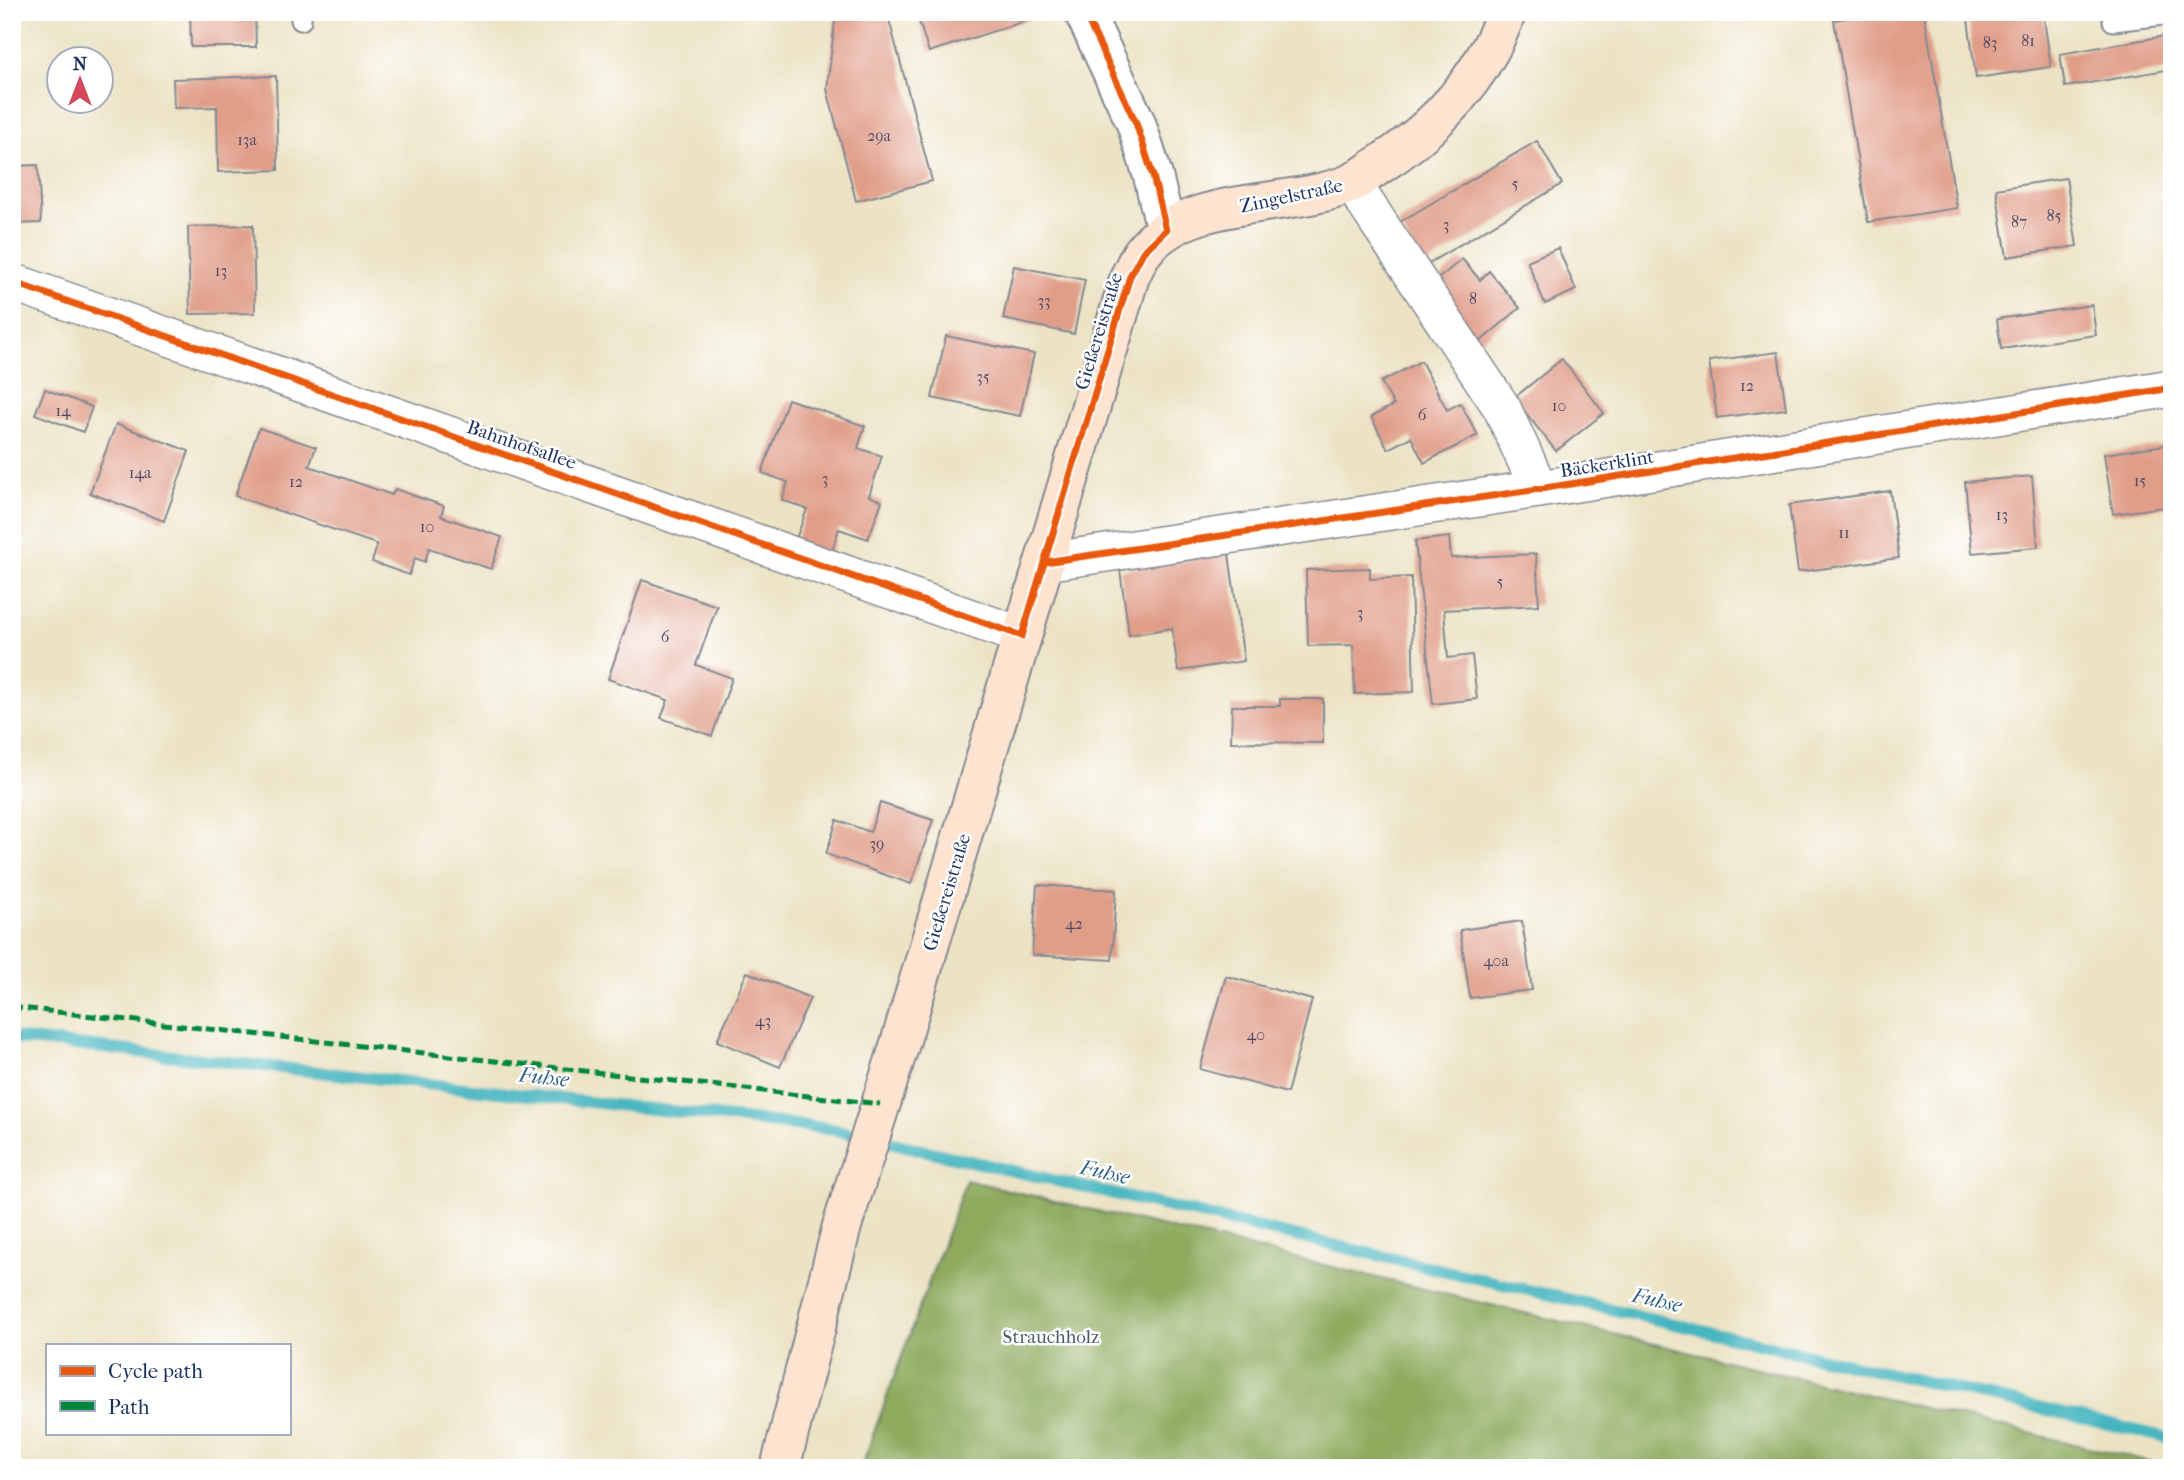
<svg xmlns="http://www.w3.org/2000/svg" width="2184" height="1480" font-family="'IM FELL French Canon',serif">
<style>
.forest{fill:#8daa5d;stroke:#546c5e;stroke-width:2}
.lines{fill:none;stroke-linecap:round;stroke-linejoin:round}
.stream{stroke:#46b5c0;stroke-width:12}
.building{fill:#e09d88}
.service-casing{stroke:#848992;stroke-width:23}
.minor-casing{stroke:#848992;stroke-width:40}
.tertiary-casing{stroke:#848992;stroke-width:42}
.secondary-casing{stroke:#848992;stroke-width:42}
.service{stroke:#fff;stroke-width:19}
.minor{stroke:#fff;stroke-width:37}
.tertiary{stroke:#fff;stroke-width:38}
.secondary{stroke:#fde4d1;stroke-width:38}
.quiet{stroke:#00873e;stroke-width:5;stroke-dasharray:10 5;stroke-linecap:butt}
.cycleway-casing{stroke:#fff;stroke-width:11}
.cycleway{stroke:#e8590c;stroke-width:7}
.labels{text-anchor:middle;stroke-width:5;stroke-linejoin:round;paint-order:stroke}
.number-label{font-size:16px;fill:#4c4a68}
.street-label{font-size:19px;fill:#1b2f5e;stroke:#fff}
.park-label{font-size:19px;fill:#485c61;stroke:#fff}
.water-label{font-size:21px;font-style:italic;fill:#2a5e80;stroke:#fff}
</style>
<rect width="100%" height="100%" fill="#fff"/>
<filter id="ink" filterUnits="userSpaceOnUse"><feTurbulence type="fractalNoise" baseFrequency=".0143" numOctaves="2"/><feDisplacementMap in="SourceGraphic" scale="14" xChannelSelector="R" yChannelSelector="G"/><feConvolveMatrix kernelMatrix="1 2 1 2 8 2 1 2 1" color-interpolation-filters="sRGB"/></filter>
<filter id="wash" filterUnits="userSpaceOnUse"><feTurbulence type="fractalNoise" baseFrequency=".00686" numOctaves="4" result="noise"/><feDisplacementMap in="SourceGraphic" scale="28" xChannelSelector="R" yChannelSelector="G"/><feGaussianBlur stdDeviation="1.57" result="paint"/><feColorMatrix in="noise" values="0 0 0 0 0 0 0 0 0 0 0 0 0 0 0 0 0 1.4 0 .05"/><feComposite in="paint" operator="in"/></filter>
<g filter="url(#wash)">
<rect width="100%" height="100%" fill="#ece3c5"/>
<!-- forest -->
<polygon class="forest" points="966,1180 2172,1467 2172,1468 861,1468"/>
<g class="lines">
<!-- stream -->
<polyline class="stream" points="12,1038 832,1129 2172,1439"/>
</g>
<g id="blocks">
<!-- building -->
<g class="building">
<polygon points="190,12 255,12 256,47 191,47"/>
<polygon points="836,12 887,12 932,181 856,201 827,89"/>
<polygon points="916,12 1050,12 1050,13 929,52"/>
<polygon points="1881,12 1924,12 1957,208 1868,222 1834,20"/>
<polygon points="1967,12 2043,12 2051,67 1976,78"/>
<polygon points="2171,35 2172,69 2065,87 2060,54"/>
<polygon points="276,76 278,170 218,172 217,107 174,108 173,79"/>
<polygon points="1537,141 1562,184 1424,266 1398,223"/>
<polygon points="38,165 41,223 12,224 12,166"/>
<polygon points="2066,178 2077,246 2007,257 1996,189"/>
<polygon points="253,225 255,313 190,314 188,227"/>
<polygon points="1558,248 1576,290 1545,304 1527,261"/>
<polygon points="1462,259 1480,280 1489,271 1520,308 1475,346 1426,289"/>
<polygon points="1014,266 1085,280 1074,334 1003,319"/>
<polygon points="2092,305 2096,335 2001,349 1997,319"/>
<polygon points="946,336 1034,354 1020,416 932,398"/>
<polygon points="1778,352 1786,409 1717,418 1709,361"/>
<polygon points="1562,359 1604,413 1556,451 1514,398"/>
<polygon points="1421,361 1447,410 1460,403 1478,435 1424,463 1411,437 1388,449 1371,417 1394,405 1381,382"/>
<polygon points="45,389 92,407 83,432 35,414"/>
<polygon points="788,399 865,426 858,448 882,456 869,496 882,501 868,539 839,529 829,560 793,547 807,509 782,500 788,482 762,473"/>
<polygon points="116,424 189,451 164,521 90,493"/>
<polygon points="259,428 316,447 309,466 392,495 395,489 444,506 441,516 502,537 491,569 429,548 425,562 415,558 409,575 372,562 377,546 376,544 235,496"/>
<polygon points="2172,444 2172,506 2113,514 2104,454"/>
<polygon points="2032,476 2038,547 1972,553 1965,482"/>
<polygon points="1890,491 1899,558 1798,572 1789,505"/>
<polygon points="1449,537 1451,558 1536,554 1539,605 1444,610 1448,658 1472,655 1477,699 1433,704 1415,541"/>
<polygon points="1229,554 1244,661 1178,671 1172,628 1129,635 1120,570"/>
<polygon points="1370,568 1370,579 1411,577 1414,692 1355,694 1353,645 1308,646 1306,570"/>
<polygon points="642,580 717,606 696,665 732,678 712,736 661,718 668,700 608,679"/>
<polygon points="1280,699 1323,699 1323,743 1231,742 1232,706 1280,706"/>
<polygon points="880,803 933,820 911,884 826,854 837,820 870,832"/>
<polygon points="1037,885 1116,890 1112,960 1032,955"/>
<polygon points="1522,921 1532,990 1470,998 1460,930"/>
<polygon points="747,972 810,998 780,1067 717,1041"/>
<polygon points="1226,976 1312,1000 1287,1093 1200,1069"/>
</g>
</g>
</g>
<g filter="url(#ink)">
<use href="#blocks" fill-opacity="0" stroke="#848992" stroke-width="2"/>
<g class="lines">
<!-- service casing -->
<g class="service-casing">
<g id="service">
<polyline points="301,12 301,20"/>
<polyline points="2113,21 2172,14"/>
</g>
</g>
<!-- minor casing -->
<g class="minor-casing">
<g id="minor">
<polyline points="1352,183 1502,408 1539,489"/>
<polyline points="12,282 1022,636"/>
<polyline points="1045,562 1539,489 2172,388"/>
</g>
</g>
<!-- tertiary casing -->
<g class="tertiary-casing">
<polyline id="tertiary" points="1084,12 1136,123 1153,176 1166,230"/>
</g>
<!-- secondary casing -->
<g class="secondary-casing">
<path id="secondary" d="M780 1468 842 1226 898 1050 1130 276C1134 269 1137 260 1142 253 1187 193 1290 210 1352 183 1361 178 1370 171 1379 165 1423 137 1463 98 1489 51 1496 39 1501 25 1507 12"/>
</g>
<!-- service -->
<use href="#service" class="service"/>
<!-- minor -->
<use href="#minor" class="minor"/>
<!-- tertiary -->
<use href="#tertiary" class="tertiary"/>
<!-- secondary -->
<use href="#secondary" class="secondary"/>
<!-- quiet -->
<polyline class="quiet" points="12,1007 880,1104"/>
<!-- cycleway casing -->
<g class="cycleway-casing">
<g id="cycleway">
<polyline points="12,282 1022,636 1130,276 1143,252 1166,230 1153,176 1136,123 1084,12"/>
<polyline points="1045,562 1539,489 2172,388"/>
</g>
</g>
<!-- cycleway -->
<use href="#cycleway" class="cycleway"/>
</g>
</g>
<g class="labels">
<!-- number labels -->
<g class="number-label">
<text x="2028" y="46">81</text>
<text x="1990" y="48">83</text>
<text x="879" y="141">29a</text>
<text x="247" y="145">13a</text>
<text x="1515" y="189">5</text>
<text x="2054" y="221">85</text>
<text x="2019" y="227">87</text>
<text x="1446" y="230">3</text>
<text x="221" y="276">13</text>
<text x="1473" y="304">8</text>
<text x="1044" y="306">33</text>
<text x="983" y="382">35</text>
<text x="1747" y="391">12</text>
<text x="1559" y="411">10</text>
<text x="63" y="416">14</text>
<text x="1422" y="420">6</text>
<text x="140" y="478">14a</text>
<text x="825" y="484">3</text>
<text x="2140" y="486">15</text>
<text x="296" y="487">12</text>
<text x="2002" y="520">13</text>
<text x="427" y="532">10</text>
<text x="1844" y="538">11</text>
<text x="1500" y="587">5</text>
<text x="1360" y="618">3</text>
<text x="665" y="642">6</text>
<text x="877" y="849">39</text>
<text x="1074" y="929">42</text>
<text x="1496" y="966">40a</text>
<text x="763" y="1026">43</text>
<text x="1256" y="1040">40</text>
</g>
<!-- street labels -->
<g class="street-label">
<text transform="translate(1291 195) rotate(-12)" y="7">Zingelstraße</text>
<text transform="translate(1098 331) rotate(-73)" y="7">Gießereistraße</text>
<text transform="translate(522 444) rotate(19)" y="7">Bahnhofsallee</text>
<text transform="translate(1607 463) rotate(-9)" y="7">Bäckerklint</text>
<text transform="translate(946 892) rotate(-73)" y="7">Gießereistraße</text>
</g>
<!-- park labels -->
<g class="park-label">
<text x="1051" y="1343">Strauchholz</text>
</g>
<!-- water labels -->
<g class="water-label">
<text transform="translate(544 1077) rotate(6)" y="7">Fuhse</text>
<text transform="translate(1105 1172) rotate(13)" y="7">Fuhse</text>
<text transform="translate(1657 1300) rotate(13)" y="7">Fuhse</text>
</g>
</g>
<!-- margin -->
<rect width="2184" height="1480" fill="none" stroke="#fff" stroke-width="42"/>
<!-- legend -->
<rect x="46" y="1344" width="245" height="91" fill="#ffffff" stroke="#a4acbf" stroke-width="2"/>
<rect x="60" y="1366" width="35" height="10" fill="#e8590c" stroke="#a4acbf" stroke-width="2"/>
<text x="108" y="1378" font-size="21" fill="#1b2f5e">Cycle path</text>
<rect x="60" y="1401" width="35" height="10" fill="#00873e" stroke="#a4acbf" stroke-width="2"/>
<text x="108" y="1414" font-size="21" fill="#1b2f5e">Path</text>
<!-- north arrow -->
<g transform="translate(80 80)"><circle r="33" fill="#ffffff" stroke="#a4acbf" stroke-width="2"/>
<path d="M0-5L12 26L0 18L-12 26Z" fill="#d1495b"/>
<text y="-10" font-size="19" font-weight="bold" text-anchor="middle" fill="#1b2f5e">N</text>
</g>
</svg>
